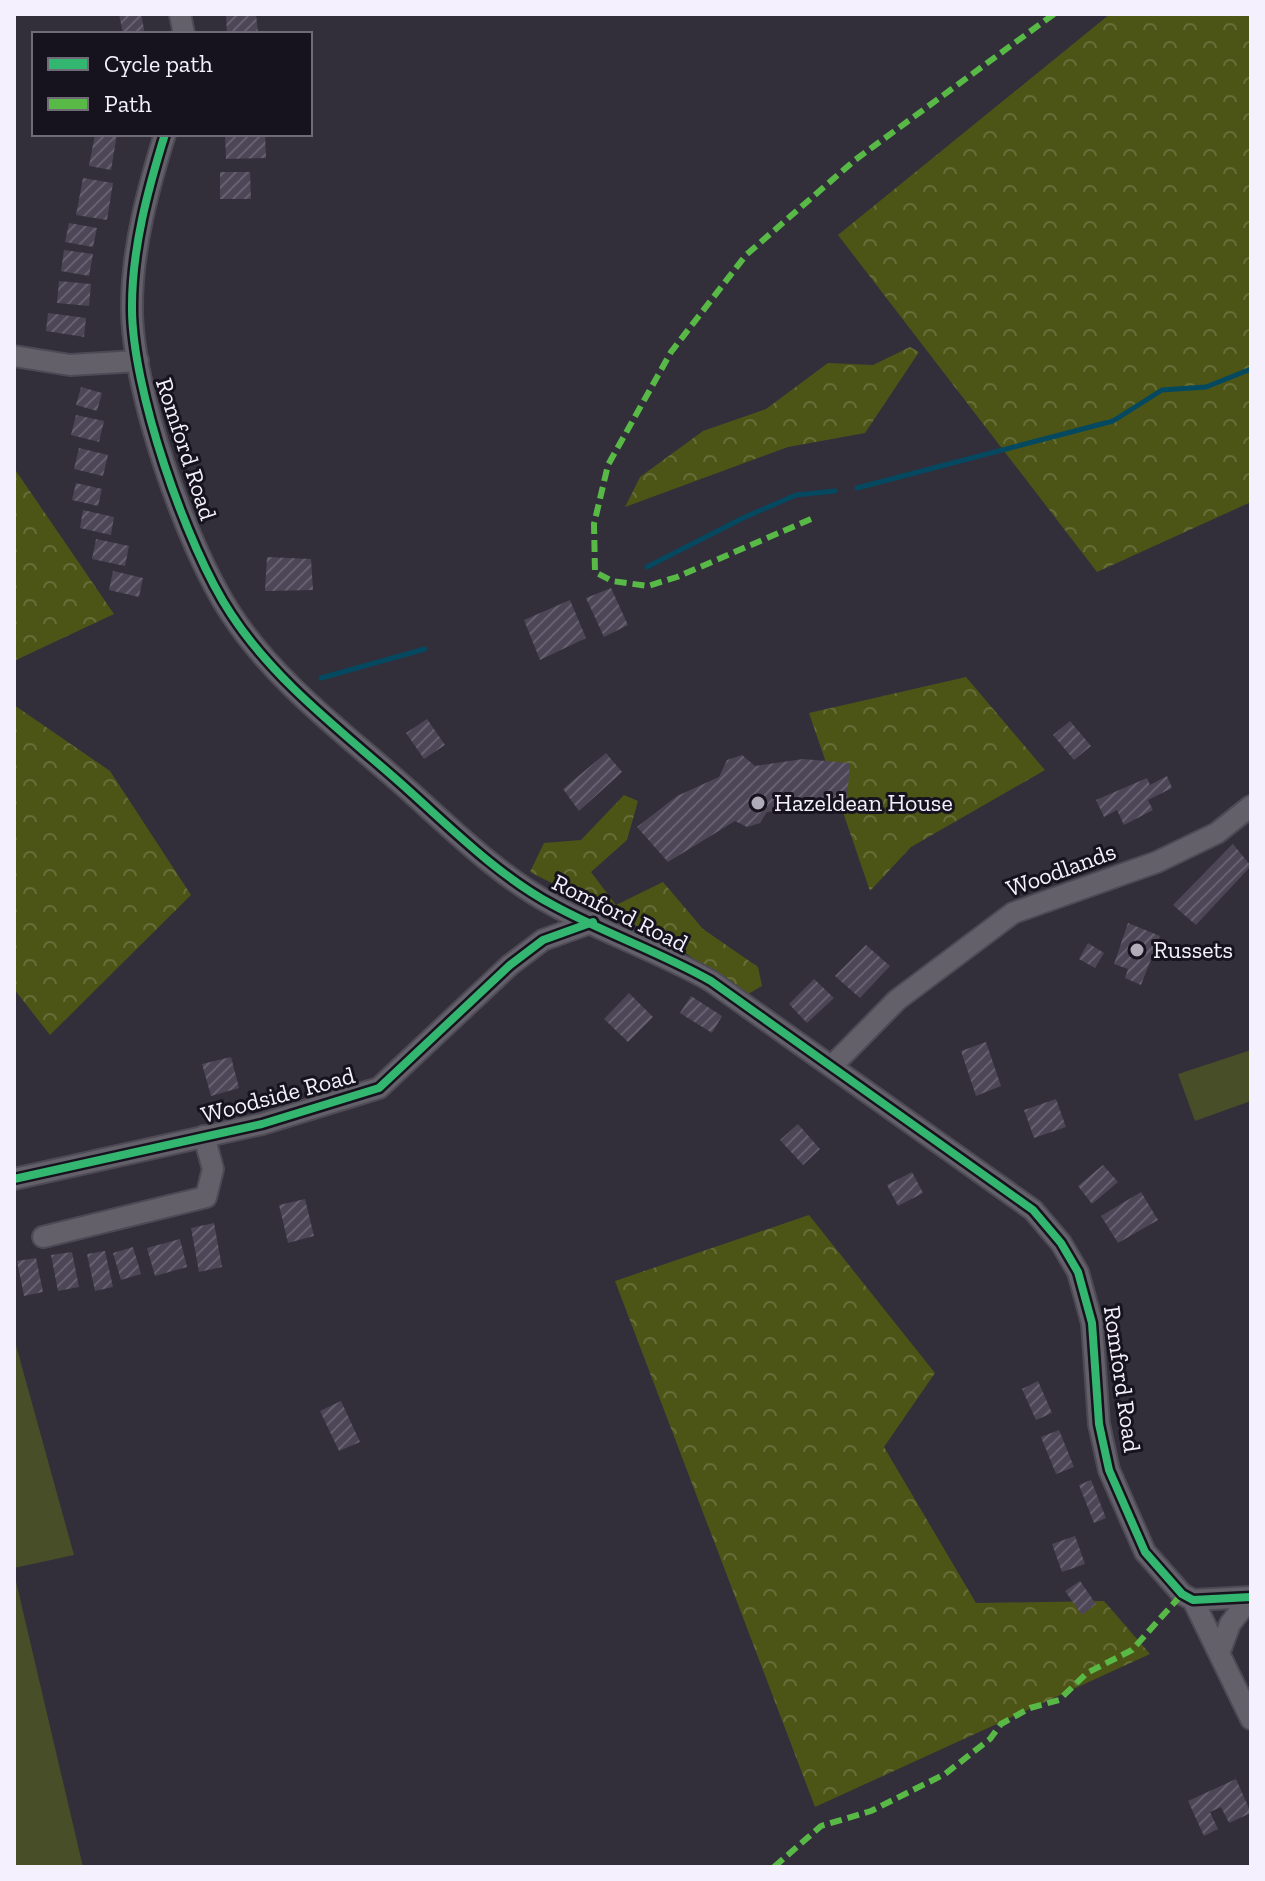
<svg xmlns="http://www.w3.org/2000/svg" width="1265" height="1881" font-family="'Zilla Slab',serif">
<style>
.green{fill:#484e28}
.forest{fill:url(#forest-crowns)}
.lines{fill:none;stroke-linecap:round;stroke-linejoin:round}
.stream{stroke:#054961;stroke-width:5}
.building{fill:url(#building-hatch)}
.minor-casing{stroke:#4e4a55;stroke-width:24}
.minor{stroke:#63606a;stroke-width:20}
.quiet{stroke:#58b947;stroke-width:6;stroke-dasharray:12 6;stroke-linecap:butt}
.cycleway-casing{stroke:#17131e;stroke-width:13}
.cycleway{stroke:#33b770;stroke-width:8}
.poi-dot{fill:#b0acb9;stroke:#17131e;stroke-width:3}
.labels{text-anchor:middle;stroke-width:6;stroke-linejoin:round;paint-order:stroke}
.street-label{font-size:24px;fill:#f4f0fd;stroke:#17131e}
.poi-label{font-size:24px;fill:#f4f0fd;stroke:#17131e;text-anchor:start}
</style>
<defs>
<pattern id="forest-crowns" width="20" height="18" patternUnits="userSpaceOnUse" patternTransform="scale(2)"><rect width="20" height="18" fill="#4d5516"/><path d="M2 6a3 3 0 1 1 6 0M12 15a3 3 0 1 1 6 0" fill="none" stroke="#676e39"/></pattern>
<pattern id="building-hatch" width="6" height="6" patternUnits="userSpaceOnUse" patternTransform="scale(2)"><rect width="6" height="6" fill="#4c4657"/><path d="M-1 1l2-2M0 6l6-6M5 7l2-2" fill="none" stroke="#666170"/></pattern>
</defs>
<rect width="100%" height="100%" fill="#322e3a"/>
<!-- green -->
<g class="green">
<polygon points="1251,1050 1251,1101 1195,1121 1178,1074"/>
<polygon points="14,1338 74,1555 14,1568"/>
<polygon points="14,1573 83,1867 14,1867"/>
</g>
<!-- forest -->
<g class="forest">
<polygon points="1110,14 1251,14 1251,502 1097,572 838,235"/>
<polygon points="910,347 919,352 865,433 788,447 625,507 640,477 703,431 766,409 828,363 873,365"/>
<polygon points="14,468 114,614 14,661"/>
<polygon points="966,677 1045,770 911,847 870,891 809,713"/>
<polygon points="14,705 110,771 191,895 50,1035 14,989"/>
<polygon points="624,795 638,801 627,840 591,872 616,905 663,882 703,929 758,967 762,986 743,997 678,947 530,872 544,843 581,840"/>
<polygon points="809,1215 935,1373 884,1447 976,1603 1104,1601 1150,1654 815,1807 615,1281"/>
</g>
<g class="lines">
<!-- stream -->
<g class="stream">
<polyline points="857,488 1113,421 1162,390 1206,387 1251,369"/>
<polyline points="647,567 743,518 796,495 835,491"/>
<polyline points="321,678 425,649"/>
</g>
</g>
<!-- building -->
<g class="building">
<polygon points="119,14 141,14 145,34 123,34"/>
<polygon points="226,14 256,14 258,32 227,34"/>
<polygon points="95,134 117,134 111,170 89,166"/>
<polygon points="225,134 265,134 266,158 226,159"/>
<polygon points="220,172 250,172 251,199 220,199"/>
<polygon points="83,178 113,183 107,220 76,215"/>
<polygon points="69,223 97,228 93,247 65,242"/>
<polygon points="64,250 93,254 89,276 61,271"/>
<polygon points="59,281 91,284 89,306 57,303"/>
<polygon points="48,313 86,318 84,337 46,331"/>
<polygon points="81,387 102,393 97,411 76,405"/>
<polygon points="76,415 104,421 99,442 71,435"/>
<polygon points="79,448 108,455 103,476 74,469"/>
<polygon points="76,483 102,489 98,506 72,500"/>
<polygon points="83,510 114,517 111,535 80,528"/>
<polygon points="96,539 129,546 125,566 92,559"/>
<polygon points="267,557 311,559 313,590 265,591"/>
<polygon points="113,571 143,578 139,597 109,590"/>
<polygon points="611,588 628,625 604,637 586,598"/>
<polygon points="570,600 586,638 540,660 524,620"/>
<polygon points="427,719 445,745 424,759 406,733"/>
<polygon points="1070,721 1091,746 1074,760 1053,735"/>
<polygon points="606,753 622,772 579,811 563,789"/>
<polygon points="742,755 755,766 803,759 850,763 846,812 801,809 767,812 760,823 747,827 735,821 668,862 637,827 677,796 719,777 727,760"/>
<polygon points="1167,776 1172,788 1148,800 1153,810 1124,825 1117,810 1104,817 1096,800 1147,778 1150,785"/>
<polygon points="1233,844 1251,866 1196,925 1173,905"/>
<polygon points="1128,923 1160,936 1141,985 1125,978 1128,969 1114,964"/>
<polygon points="1088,943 1104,953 1095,968 1079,959"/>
<polygon points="866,945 890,966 860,998 835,976"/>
<polygon points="814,979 834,998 807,1023 789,1004"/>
<polygon points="629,993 653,1017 628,1042 604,1019"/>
<polygon points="691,996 722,1016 712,1033 680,1013"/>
<polygon points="986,1042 1001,1086 976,1096 961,1051"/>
<polygon points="231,1057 239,1088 211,1096 202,1064"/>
<polygon points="1056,1099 1066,1127 1034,1138 1024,1110"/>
<polygon points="798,1124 820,1149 803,1165 780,1140"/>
<polygon points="1103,1165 1118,1182 1092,1204 1078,1186"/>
<polygon points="912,1172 923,1193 898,1206 887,1185"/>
<polygon points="1141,1192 1158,1220 1118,1243 1101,1216"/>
<polygon points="305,1199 314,1236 288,1243 279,1205"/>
<polygon points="214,1223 222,1267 199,1272 191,1228"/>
<polygon points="180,1239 187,1267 155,1276 147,1248"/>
<polygon points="133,1247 141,1274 121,1280 113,1253"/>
<polygon points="105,1251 113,1287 95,1291 87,1254"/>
<polygon points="72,1252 79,1287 58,1291 51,1255"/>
<polygon points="36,1258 43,1292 24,1296 17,1261"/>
<polygon points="1038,1381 1052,1413 1036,1420 1022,1389"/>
<polygon points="341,1401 360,1442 339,1451 320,1411"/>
<polygon points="1059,1430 1074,1467 1056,1474 1041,1437"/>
<polygon points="1091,1480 1106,1518 1094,1523 1079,1485"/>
<polygon points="1075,1536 1085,1564 1062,1572 1052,1544"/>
<polygon points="1080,1581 1096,1604 1082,1615 1065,1591"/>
<polygon points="1236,1779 1251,1813 1229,1823 1221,1807 1210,1812 1218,1829 1204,1836 1188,1801"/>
</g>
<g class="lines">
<!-- minor casing -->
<g class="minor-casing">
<g id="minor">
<polyline points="180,14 184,34"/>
<path d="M165 134C148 189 132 248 132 306 131 387 186 546 231 614 274 680 339 729 397 780 446 823 495 874 553 905 604 933 660 952 711 981L1033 1210 1061 1243 1078 1272 1092 1323 1099 1424 1109 1470 1145 1552 1182 1594 1193 1600 1251 1597"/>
<polyline points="14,356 70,365 138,361"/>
<polyline points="832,1066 897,1000 1013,913 1157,862 1217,833 1251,806"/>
<polyline points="14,1179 262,1124 379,1088 510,965 543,940 593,922"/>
<polyline points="43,1237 206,1197 213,1169 204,1136"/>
<polyline points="1193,1600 1251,1719"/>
<polyline points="1220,1651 1230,1624 1251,1597"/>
</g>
</g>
<!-- minor -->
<use href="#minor" class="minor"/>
<!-- quiet -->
<g class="quiet">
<polyline points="811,519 677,577 648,586 612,581 595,572 594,524 608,465 671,352 746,255 855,160 1054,14"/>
<polyline points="774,1867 821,1826 871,1811 945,1774 990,1739 1001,1724 1030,1708 1059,1700 1087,1673 1132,1650 1182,1594"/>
</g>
<!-- cycleway casing -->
<g class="cycleway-casing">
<g id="cycleway">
<path d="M165 134C148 189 132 248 132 306 131 387 186 546 231 614 274 680 339 729 397 780 446 823 495 874 553 905 604 933 660 952 711 981L1033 1210 1061 1243 1078 1272 1092 1323 1099 1424 1109 1470 1145 1552 1182 1594 1193 1600 1251 1597"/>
<polyline points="14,1179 262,1124 379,1088 510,965 543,940 593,922"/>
</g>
</g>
<!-- cycleway -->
<use href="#cycleway" class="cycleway"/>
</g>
<!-- markers -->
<g class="poi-dot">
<circle cx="758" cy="803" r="8"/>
<circle cx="1137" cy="950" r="8"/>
</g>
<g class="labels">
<!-- street labels -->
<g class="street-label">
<text transform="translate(186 449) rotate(72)" y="8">Romford Road</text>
<text transform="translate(1061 870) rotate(-20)" y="8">Woodlands</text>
<text transform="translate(620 913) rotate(26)" y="8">Romford Road</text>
<text transform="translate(278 1095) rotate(-15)" y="8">Woodside Road</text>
<text transform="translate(1122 1379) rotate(82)" y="8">Romford Road</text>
</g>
<!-- poi labels -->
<g class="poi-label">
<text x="774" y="811">Hazeldean House</text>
<text x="1153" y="958">Russets</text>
</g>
</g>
<!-- border -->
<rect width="1265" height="1881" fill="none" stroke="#f4f0fd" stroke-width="32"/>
<!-- legend -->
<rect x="32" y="32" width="280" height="104" fill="#17131e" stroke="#6f6b77" stroke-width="2"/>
<rect x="48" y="58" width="40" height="12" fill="#33b770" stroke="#6f6b77" stroke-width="2"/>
<text x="104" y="72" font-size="24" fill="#f4f0fd">Cycle path</text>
<rect x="48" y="98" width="40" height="12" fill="#58b947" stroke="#6f6b77" stroke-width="2"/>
<text x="104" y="112" font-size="24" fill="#f4f0fd">Path</text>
</svg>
